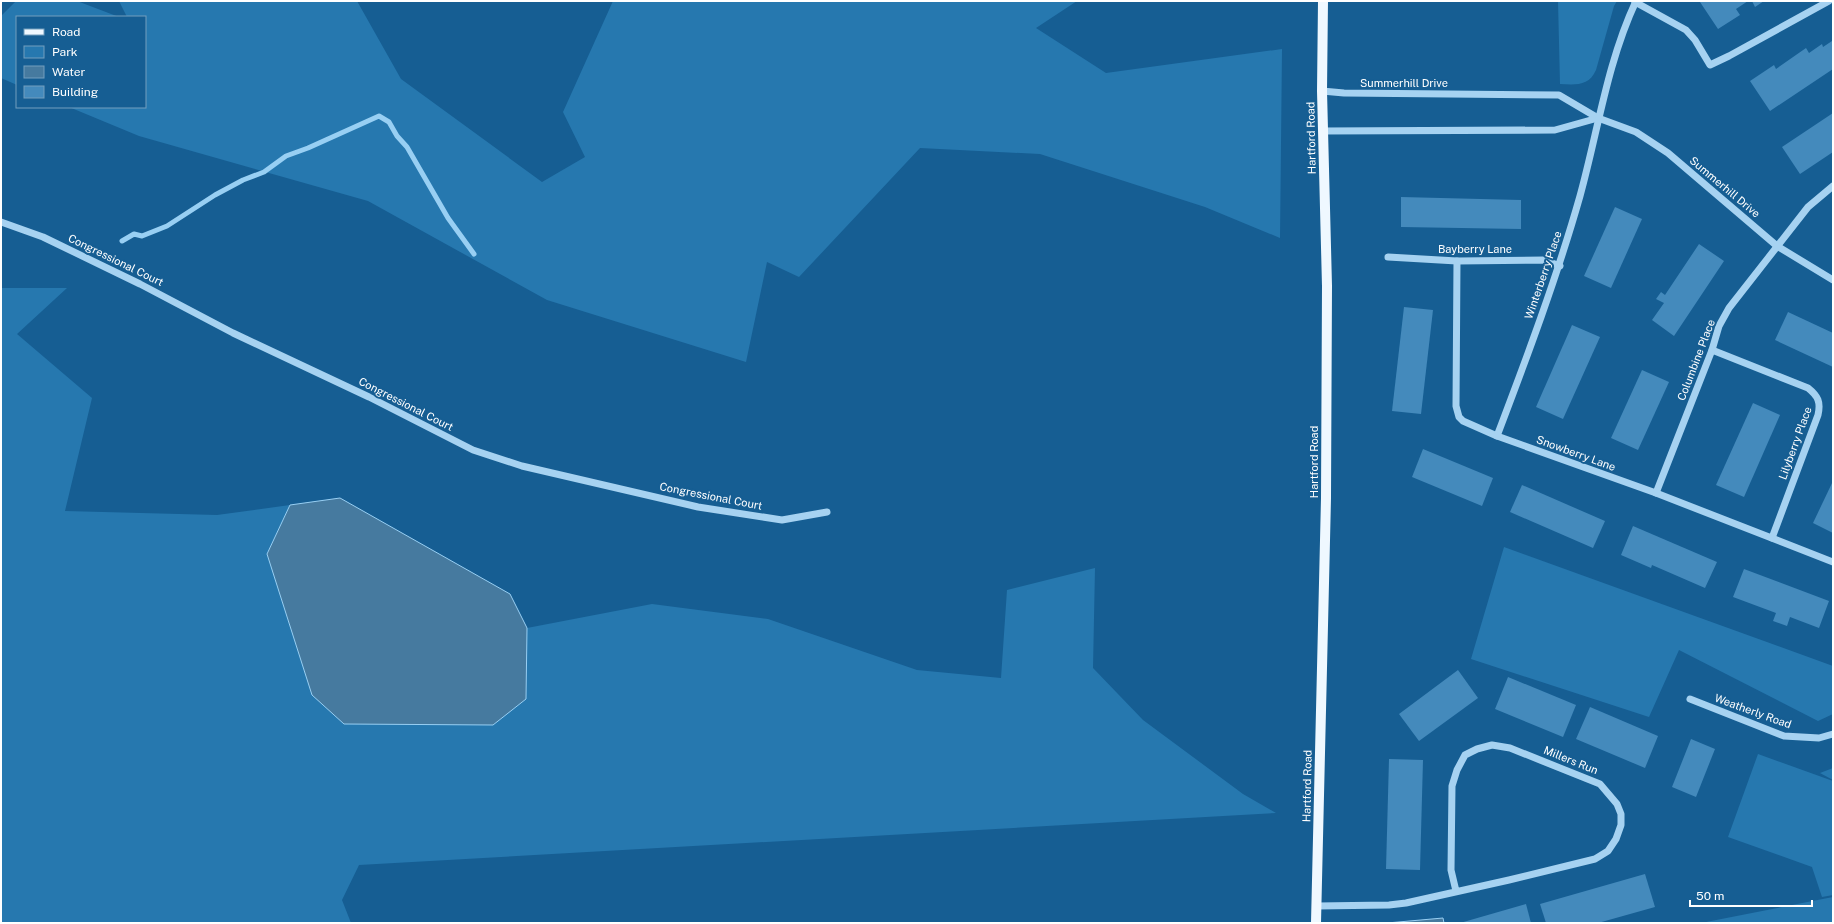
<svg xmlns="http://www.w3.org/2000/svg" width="1834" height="924" font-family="'Public Sans',sans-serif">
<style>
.green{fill:#2678af}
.water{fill:#467a9f;stroke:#98cff3}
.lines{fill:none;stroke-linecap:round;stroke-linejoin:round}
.stream{stroke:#98cff3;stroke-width:5}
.building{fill:#448abc}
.minor{stroke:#a6d2f1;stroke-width:7}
.major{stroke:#eff8ff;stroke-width:10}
.labels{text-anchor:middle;stroke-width:4;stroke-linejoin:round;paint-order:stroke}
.street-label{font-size:11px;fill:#fff;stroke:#165e93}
</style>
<rect width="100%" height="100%" fill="#165e93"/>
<!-- green -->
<g class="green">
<polygon points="16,1 77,1 119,17 17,17 17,85 1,78 1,16"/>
<polygon points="119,1 357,1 401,79 542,182 585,157 563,112 613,1 1077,1 1036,28 1106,73 1282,49 1280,238 1205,207 1040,154 920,148 799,277 767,262 746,362 547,300 368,201 139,136 69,107 145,107 145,17 127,17"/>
<path d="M1558 1H1617L1614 6 1596 70C1589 86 1576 85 1560 84Z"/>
<polygon points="1,288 67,288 17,334 92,398 65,511 217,515 290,505 267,554 526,699 527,628 652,604 768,619 917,670 1001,678 1007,590 1095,568 1093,668 1143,720 1243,794 1276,813 359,865 342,900 351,923 1,923"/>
<polygon points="1504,547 1833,666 1833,714 1818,721 1679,650 1649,717 1471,659"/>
<polygon points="1758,754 1833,781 1833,895 1822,897 1812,867 1728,837"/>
<polygon points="1833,768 1833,780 1820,773"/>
<polygon points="1833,897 1833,923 1701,923"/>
</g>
<!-- water -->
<g class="water">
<polygon points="340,498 510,594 527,628 526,699 493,725 344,724 312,695 267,554 290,505"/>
<polygon points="1443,918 1444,923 1387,923"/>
</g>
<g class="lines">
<!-- stream -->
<polyline class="stream" points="122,241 134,234 142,236 167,226 215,195 243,180 264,172 286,156 308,148 379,116 389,122 397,136 407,147 448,218 474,254"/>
</g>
<!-- building -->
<g class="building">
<polygon points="1702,1 1748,1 1736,9 1740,15 1718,29 1700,2"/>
<polygon points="1752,1 1764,1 1755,7"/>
<polygon points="1832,41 1833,69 1770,111 1750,81 1774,65 1776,69 1806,48 1809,53 1822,44 1823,47"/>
<polygon points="1833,113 1833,152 1800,174 1782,147"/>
<polygon points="1401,197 1521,200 1521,229 1401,227"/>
<polygon points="1615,207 1642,219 1611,288 1584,276"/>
<polygon points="1699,244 1724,261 1674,336 1652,320 1664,303 1656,299 1661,292 1665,295"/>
<polygon points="1404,307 1433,310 1421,414 1392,411"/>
<polygon points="1788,312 1833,333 1833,367 1775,340"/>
<polygon points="1572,325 1600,337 1563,419 1536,407"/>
<polygon points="1642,370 1669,382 1638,450 1611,438"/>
<polygon points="1753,403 1780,415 1744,497 1716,485"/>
<polygon points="1423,449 1493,478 1482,506 1412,477"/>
<polygon points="1833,481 1833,533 1813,523"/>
<polygon points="1522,485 1605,521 1593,548 1510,512"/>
<polygon points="1633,526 1717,562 1705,588 1652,565 1651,568 1621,555"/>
<polygon points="1744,569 1829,601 1819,628 1790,617 1787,626 1773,621 1776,613 1733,597"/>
<polygon points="1458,670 1478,698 1419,741 1399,714"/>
<polygon points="1508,677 1576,705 1563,737 1495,709"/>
<polygon points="1590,707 1658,736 1645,768 1576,739"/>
<polygon points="1691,739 1715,749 1696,797 1672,787"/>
<polygon points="1389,759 1423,760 1420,870 1386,869"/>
<polygon points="1645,874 1655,907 1598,923 1546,923 1540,904"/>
<polygon points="1526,904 1531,923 1460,923"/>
</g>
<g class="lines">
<!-- minor -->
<g class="minor">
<polyline points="1635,2 1686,30 1695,40 1710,65 1729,56 1829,1"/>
<polyline points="1322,91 1344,93 1559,95 1598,118 1636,132 1668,153 1777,246 1833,280"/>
<polyline points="1323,131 1555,130 1598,118"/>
<polyline points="1,222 43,237 140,284 233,333 369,397 473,450 522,466 698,507 782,520 827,512"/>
<polyline points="1388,257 1457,261 1544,260 1560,266"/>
<polyline points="1457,261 1456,406 1459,417 1463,421 1497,436 1656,493 1833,562"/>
<path d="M1712 350 1808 388C1818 396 1821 402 1818 415L1772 538"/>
<path d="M1497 436C1527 357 1557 277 1580 196 1598 131 1607 63 1636 1"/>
<polyline points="1656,493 1712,350 1719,326 1729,308 1808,207 1833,186"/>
<polyline points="1690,699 1784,736 1819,738 1833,734"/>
<polyline points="1317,906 1389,905 1406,903 1509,880 1595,859 1608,851 1616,839 1621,825 1621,814 1617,804 1600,784 1510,748 1492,745 1477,749 1465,755 1457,770 1452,786 1451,870 1456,891"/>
</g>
<!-- major -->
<polyline class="major" points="1316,923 1326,498 1327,286 1322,91 1323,1"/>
</g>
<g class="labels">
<!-- street labels -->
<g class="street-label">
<text x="1404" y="87">Summerhill Drive</text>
<text transform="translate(1311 138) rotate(-91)" y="4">Hartford Road</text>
<text transform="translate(1725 187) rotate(40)" y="4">Summerhill Drive</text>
<text x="1475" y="253">Bayberry Lane</text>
<text transform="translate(116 260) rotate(26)" y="4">Congressional Court</text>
<text transform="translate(1543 275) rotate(-71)" y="4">Winterberry Place</text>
<text transform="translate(1696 360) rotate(-69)" y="4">Columbine Place</text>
<text transform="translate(406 404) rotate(27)" y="4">Congressional Court</text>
<text transform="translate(1795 443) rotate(-70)" y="4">Lilyberry Place</text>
<text transform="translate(1576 453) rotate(20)" y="4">Snowberry Lane</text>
<text transform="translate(1314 462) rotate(-90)" y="4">Hartford Road</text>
<text transform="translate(711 496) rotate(11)" y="4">Congressional Court</text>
<text transform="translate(1753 711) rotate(20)" y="4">Weatherly Road</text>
<text transform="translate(1571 760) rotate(22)" y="4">Millers Run</text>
<text transform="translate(1307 786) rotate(-89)" y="4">Hartford Road</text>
</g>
</g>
<!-- border -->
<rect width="1834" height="924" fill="none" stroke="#ffffff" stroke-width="4"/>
<!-- legend -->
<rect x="16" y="16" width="130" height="92" fill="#165e93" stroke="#739ebe"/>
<rect x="24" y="29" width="20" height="6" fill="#eff8ff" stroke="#739ebe"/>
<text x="52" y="36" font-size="12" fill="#ffffff">Road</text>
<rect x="24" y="46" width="20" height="12" fill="#2678af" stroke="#739ebe"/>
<text x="52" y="56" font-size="12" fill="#ffffff">Park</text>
<rect x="24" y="66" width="20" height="12" fill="#467a9f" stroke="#739ebe"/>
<text x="52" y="76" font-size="12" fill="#ffffff">Water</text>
<rect x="24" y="86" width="20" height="12" fill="#448abc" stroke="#739ebe"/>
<text x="52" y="96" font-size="12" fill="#ffffff">Building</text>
<!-- scale -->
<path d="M1690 900v6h122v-6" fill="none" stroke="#ffffff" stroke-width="2"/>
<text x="1696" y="900" font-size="12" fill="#ffffff" stroke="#165e93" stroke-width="3" paint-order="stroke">50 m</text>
</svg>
